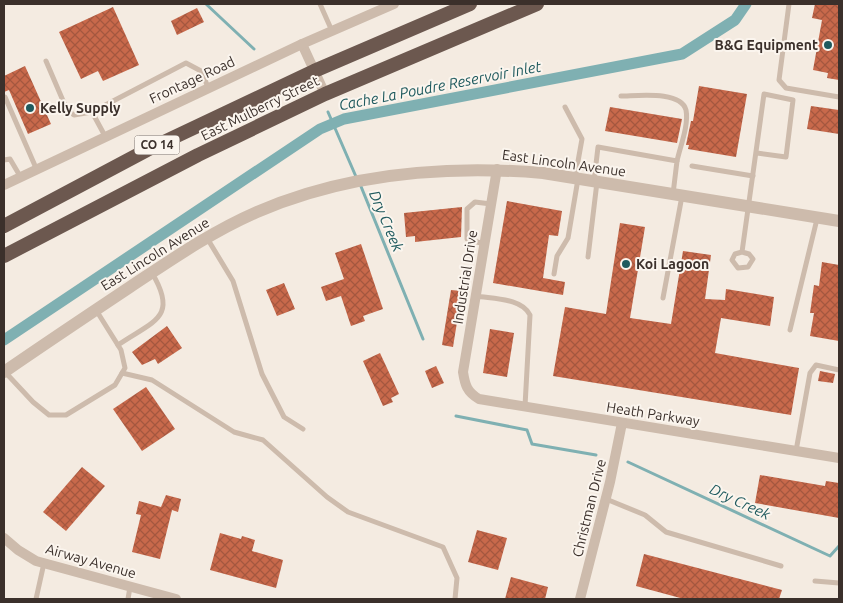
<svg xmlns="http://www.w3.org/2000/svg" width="843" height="603" font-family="Ubuntu,sans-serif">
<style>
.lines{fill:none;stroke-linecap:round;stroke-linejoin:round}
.stream{stroke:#7fb0b2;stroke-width:3}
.canal{stroke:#7fb0b2;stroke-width:11}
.building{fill:url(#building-cross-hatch)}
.service{stroke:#cdbbac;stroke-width:5}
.minor{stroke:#cdbbac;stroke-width:10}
.tertiary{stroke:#cdbbac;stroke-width:12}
.trunk{stroke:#6c584f;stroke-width:14}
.poi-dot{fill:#1f5a5e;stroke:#fbf5ee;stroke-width:2}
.labels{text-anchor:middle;stroke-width:4;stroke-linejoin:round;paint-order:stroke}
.shield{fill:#fbf5ee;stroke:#756b66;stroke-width:1}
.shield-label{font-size:12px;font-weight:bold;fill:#3b302b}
.poi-label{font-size:14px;font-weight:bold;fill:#3b302b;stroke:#fbf5ee;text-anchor:start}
.street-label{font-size:14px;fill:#3b302b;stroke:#fbf5ee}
.water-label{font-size:15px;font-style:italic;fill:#1f5a5e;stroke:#fbf5ee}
</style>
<defs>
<pattern id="building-cross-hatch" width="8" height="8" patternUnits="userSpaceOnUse" patternTransform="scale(1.25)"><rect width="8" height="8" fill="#c8694b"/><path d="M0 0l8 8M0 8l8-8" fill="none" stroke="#a4573f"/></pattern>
</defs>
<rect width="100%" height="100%" fill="#f4ebe1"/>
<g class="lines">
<!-- stream -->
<g class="stream">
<polyline points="206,4 254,49"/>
<polyline points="328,112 357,179"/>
<polyline points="360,184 423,339"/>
<polyline points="456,416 527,430 532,444 596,455"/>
<polyline points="628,462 830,556 839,546"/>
</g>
<!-- canal -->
<polyline class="canal" points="4,340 320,129 344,119 682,54 735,20 746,4"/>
</g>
<!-- building -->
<g class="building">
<polygon points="815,4 839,4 839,80 827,78 828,73 813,70 822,20 812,18"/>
<polygon points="113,7 139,65 103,81 98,71 81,79 59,32"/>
<polygon points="197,8 204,22 177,35 171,21"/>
<polygon points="25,66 51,124 28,134 9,90 4,92 4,76"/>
<polygon points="699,86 747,94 736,157 688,149 689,145 686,145 691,121 693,121"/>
<polygon points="811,106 839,110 839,134 807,129"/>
<polygon points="610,107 682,119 677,143 605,131"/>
<polygon points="507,201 562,211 558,236 549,235 543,278 565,282 563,295 493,283"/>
<polygon points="462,207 461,237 415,242 415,236 406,237 404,213"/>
<polygon points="620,223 645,227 630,318 671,324 683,251 711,255 705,299 725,300 726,289 774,297 770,326 721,318 715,353 799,368 791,415 553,376 565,307 606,314"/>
<polygon points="361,244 383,309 363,316 365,321 351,326 341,296 326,301 321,287 344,279 335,253"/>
<polygon points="822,262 839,265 839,341 810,336 814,313 810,313 814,285 819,286"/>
<polygon points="284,283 295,309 277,316 266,290"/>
<polygon points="451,290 462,291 453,347 442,345"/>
<polygon points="167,326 182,348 158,364 155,359 142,365 132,352"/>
<polygon points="490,329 514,333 507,377 483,373"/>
<polygon points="380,353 399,394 391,398 393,402 383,406 363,361"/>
<polygon points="436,366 444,383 432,388 425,371"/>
<polygon points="820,371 835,374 833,383 818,381"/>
<polygon points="146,387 175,429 142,451 113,409"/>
<polygon points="82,467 105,486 66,531 43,512"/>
<polygon points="760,475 825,486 826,481 839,483 839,518 755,503"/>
<polygon points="166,495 181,499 178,512 172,510 160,559 132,552 141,515 136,514 139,501 161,507"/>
<polygon points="477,530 507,538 498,570 468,562"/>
<polygon points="220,533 241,539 242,536 255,540 252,551 283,560 276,588 210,570"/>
<polygon points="644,554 782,590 779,599 684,599 636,586"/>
<polygon points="511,577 548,587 545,599 505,599"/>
</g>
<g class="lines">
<!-- service -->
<g class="service">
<polyline points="320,4 332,31"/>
<polyline points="789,4 779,80 786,88 839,97"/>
<polyline points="46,61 67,110 74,115 92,112 186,63 201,71 208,87"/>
<path d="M621 96C636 96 681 90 686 110 689 125 680 147 677 161"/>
<polyline points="5,97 36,168"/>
<polyline points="565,107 582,139 575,178"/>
<polyline points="92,112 105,136"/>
<polyline points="4,160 10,159 20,176"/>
<polyline points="692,166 753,176"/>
<polyline points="594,181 598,147 677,161 673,194"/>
<polyline points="207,238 233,281 262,374 284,417 303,429"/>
<polyline points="484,244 467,239 467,209 475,202 491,204"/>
<polyline points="742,252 749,254 753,259 748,267 738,268 732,260 735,254 742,252 764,94 793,100 786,157 757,153"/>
<polyline points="588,257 597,182"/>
<polyline points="554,274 557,256 568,238 578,179"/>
<path d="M476 296C493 299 522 298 530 315L525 406"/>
<polyline points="663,298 682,196"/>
<polyline points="790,330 817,219"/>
<path d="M118 345C153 321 179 318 152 273"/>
<polyline points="5,372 33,402 49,415 66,415 115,385 125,368 121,350 96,310"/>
<polyline points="122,373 152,380 234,432 263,440 327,497 348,512 443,547 457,578 455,599"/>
<polyline points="796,451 810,373 816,365 839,370"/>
<polyline points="606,499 645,515 666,532 781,566"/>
<polyline points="815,581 839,583"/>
<polyline points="36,599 44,563"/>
<polyline points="128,599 130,587"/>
</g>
<!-- minor -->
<g class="minor">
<polyline points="302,44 325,94"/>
<path d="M497 169 463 372C465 385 467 392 479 399L839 458"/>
<polyline points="4,185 302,44 394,4"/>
<polyline points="4,538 18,550 36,561 176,599"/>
<polyline points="580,599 610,482 622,423"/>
</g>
<!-- tertiary -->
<path class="tertiary" d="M4 372C46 343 88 315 130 287 171 260 211 232 257 212 347 173 445 165 543 173L839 221"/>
<!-- trunk -->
<g class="trunk">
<polyline points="4,226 147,150 314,71 470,4"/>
<polyline points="4,256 198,155 325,94 537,4"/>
</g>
</g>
<!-- markers -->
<g class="poi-dot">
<circle cx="828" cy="45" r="5"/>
<circle cx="30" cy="108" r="5"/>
<circle cx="626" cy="264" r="5"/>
</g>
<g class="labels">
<!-- shield labels -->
<rect class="shield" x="134.5" y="135.5" width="45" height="19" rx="4"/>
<g class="shield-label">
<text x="157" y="149">CO 14</text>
</g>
<!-- poi labels -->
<g class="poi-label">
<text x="818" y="50" text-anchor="end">B&amp;G Equipment</text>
<text x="40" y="113">Kelly Supply</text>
<text x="636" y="269">Koi Lagoon</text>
</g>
<!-- street labels -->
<g class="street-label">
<text transform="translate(192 80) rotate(-25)" y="5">Frontage Road</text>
<text transform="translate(260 108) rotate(-26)" y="5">East Mulberry Street</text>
<text transform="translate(564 163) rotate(8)" y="5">East Lincoln Avenue</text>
<text transform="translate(155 254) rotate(-32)" y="5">East Lincoln Avenue</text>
<text transform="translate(465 277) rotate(-81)" y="5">Industrial Drive</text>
<text transform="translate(653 414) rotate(9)" y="5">Heath Parkway</text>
<text transform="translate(589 508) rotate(-76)" y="5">Christman Drive</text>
<text transform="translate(91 561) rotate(16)" y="5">Airway Avenue</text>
</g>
<!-- water labels -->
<g class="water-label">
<text transform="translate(440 86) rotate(-11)" y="5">Cache La Poudre Reservoir Inlet</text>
<text transform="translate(386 221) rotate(67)" y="5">Dry Creek</text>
<text transform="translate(740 502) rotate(25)" y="5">Dry Creek</text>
</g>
</g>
<!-- border -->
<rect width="843" height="603" fill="none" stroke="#3b302b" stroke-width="10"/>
</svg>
